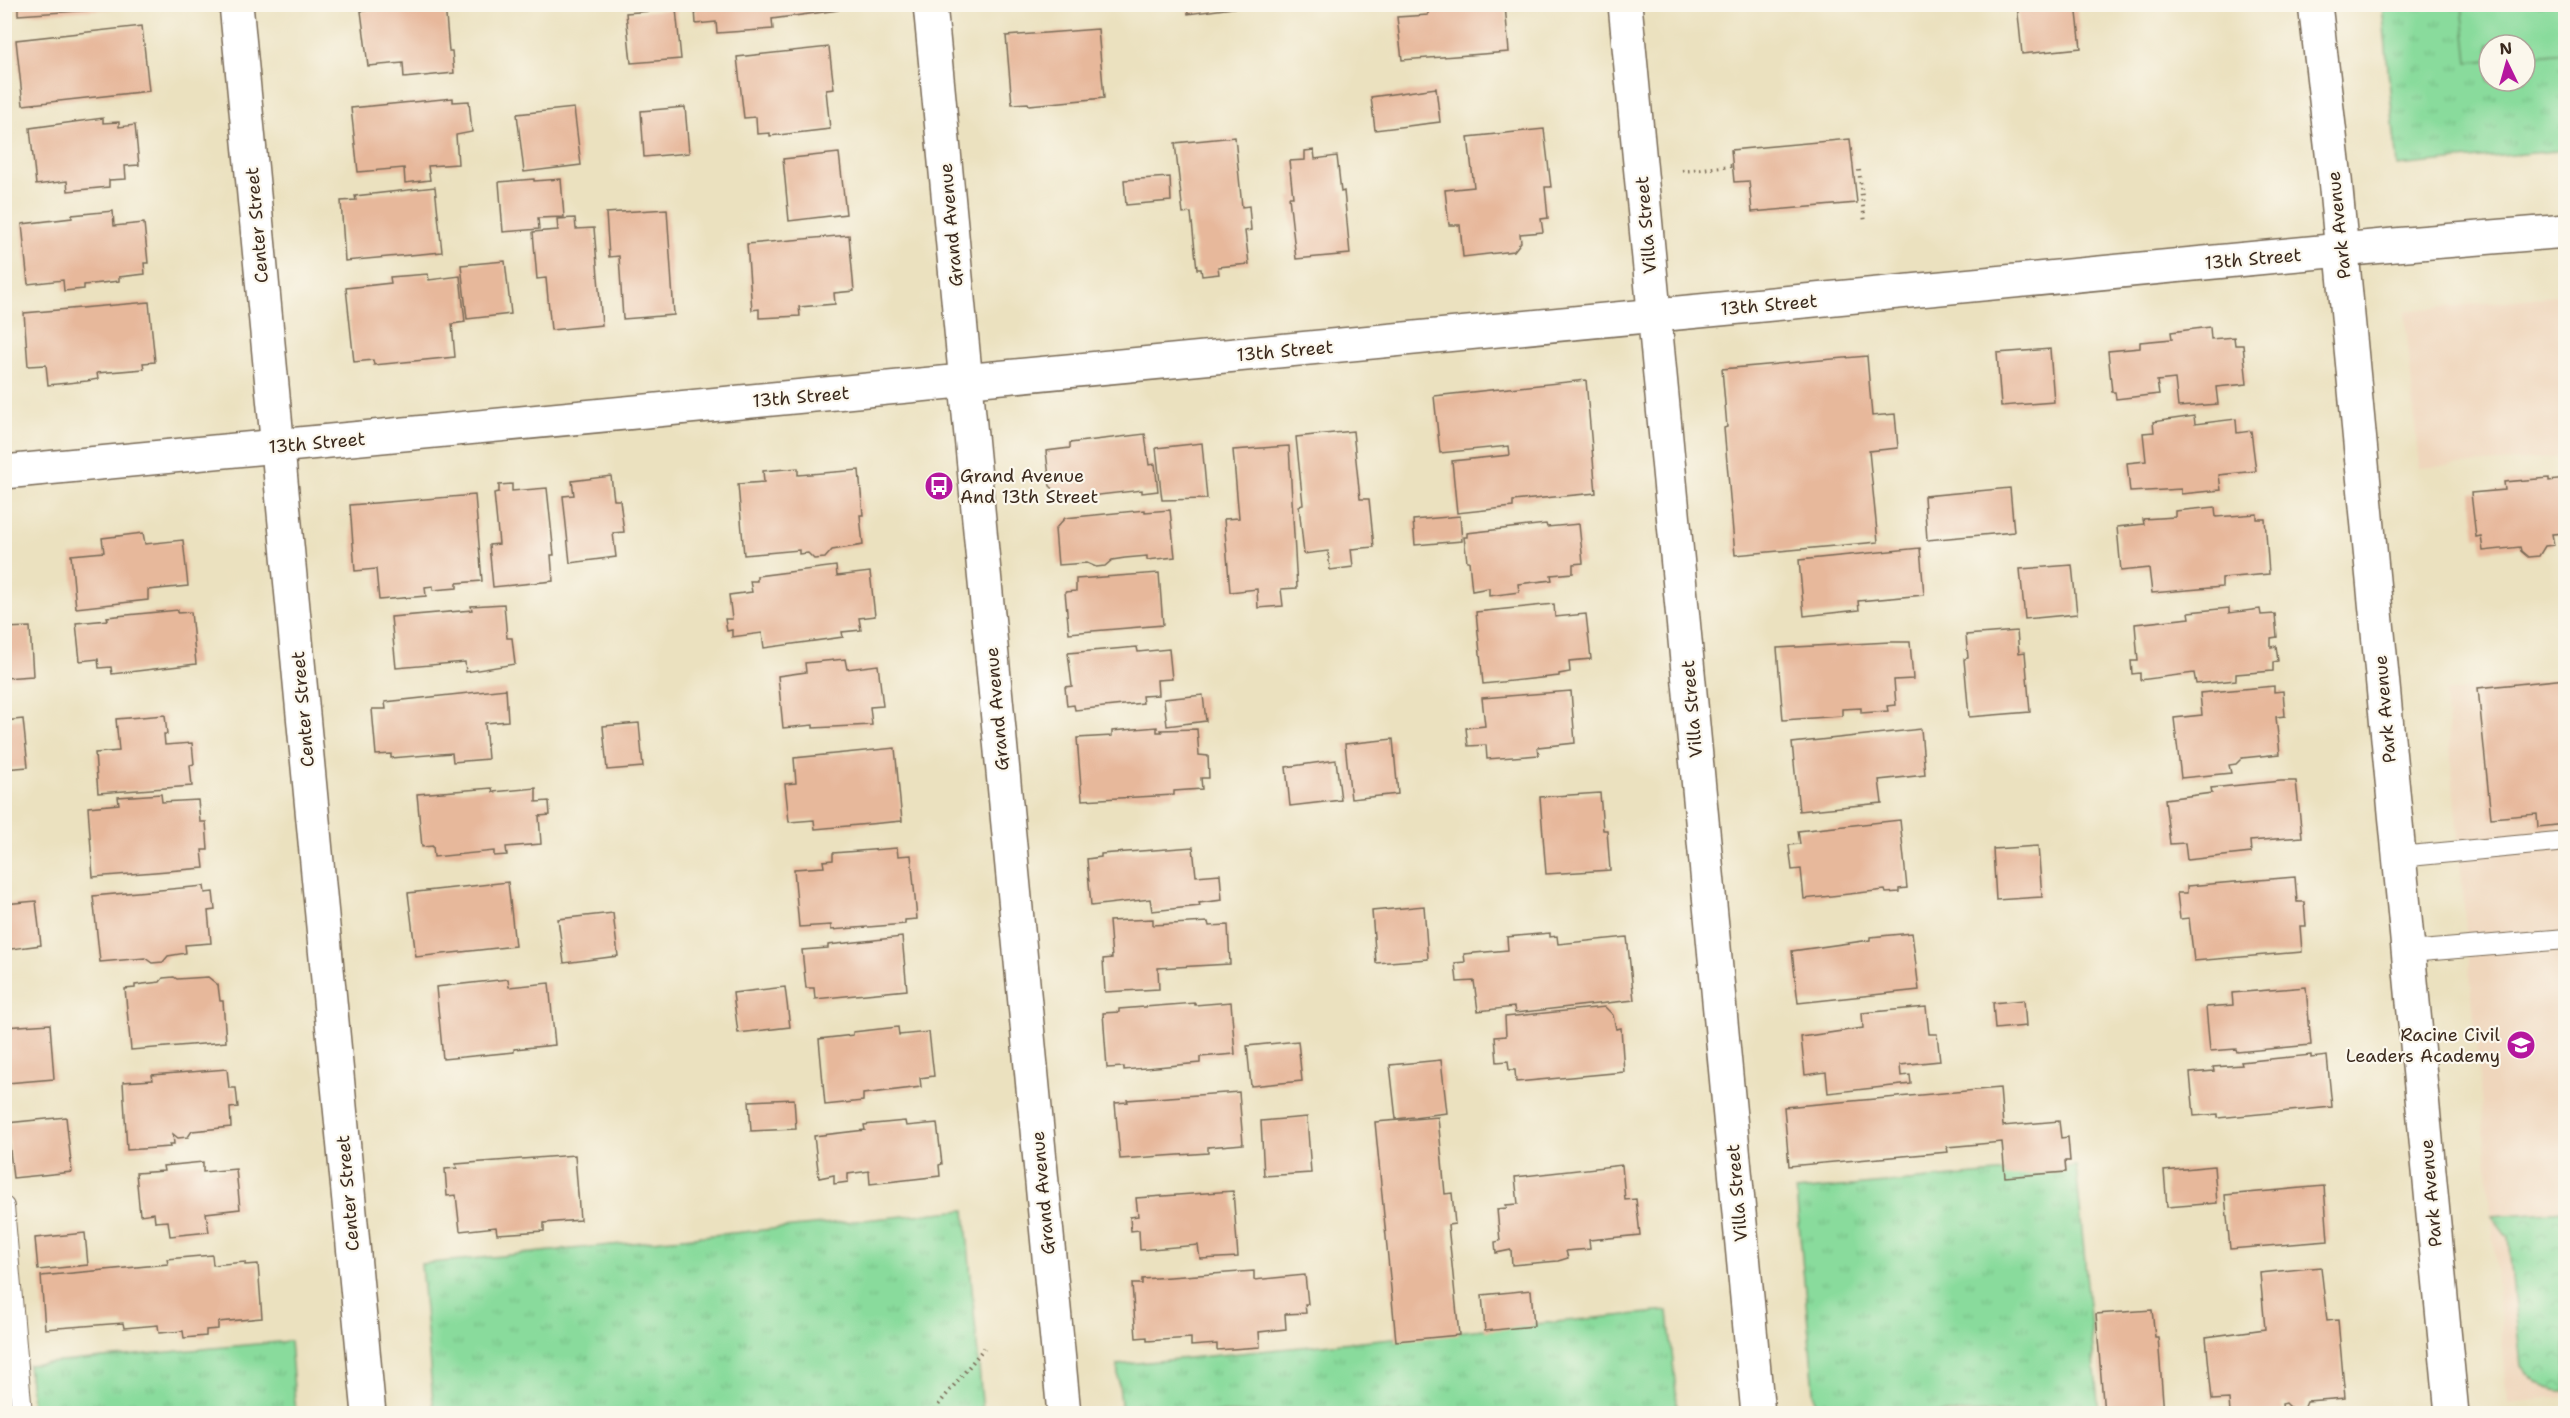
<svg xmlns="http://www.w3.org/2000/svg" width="2570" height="1418" font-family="'Shantell Sans',sans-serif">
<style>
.built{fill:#efd6bc}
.grass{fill:url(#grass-tufts);stroke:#62825d;stroke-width:1.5;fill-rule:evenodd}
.park{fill:url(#park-crowns);stroke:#62825d;stroke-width:1.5}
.pitch{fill:#89db9c;stroke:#62825d;stroke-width:1.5}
.building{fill:#e7b89b}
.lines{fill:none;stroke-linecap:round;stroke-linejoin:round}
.service-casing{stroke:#796a56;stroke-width:22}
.minor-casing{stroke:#796a56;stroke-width:36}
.path{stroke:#796a56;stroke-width:4;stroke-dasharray:1.5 4.5;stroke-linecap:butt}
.service{stroke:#fff;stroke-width:20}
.minor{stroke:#fff;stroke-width:33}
.labels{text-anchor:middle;stroke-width:4.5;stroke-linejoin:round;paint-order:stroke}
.street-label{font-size:18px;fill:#3b2a1e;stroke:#fbf7ec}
.poi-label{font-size:18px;fill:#3b2a1e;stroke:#fbf7ec;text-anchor:start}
</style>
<defs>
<pattern id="grass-tufts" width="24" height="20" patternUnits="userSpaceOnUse" patternTransform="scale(1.5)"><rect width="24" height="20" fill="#89db9c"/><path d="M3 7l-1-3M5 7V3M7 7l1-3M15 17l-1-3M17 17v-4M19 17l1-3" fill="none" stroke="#77bc86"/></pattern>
<pattern id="park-crowns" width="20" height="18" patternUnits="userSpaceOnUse" patternTransform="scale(1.5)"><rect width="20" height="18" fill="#89db9c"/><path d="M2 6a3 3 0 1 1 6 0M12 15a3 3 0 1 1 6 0" fill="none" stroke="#77bc86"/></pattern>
</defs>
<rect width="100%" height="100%" fill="#fbf7ec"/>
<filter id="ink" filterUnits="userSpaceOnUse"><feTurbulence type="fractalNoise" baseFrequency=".0167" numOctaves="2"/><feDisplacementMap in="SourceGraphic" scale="12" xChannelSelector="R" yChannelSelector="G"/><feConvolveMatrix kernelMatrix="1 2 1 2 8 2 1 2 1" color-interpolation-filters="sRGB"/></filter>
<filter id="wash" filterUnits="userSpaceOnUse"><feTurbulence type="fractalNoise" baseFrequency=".008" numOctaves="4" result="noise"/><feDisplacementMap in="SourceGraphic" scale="24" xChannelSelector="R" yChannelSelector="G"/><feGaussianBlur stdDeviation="1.35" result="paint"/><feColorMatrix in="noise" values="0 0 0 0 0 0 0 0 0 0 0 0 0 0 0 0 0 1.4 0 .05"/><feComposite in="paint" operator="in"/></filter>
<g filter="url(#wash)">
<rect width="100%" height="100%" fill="#ebe1bf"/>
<!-- built -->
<g class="built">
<polygon points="2565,295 2565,457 2419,468 2405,311"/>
<polygon points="2565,679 2565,1397 2508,1403 2445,692"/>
</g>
<!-- grass -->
<g class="grass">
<path d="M2382 5H2565V150L2397 166ZM2489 45H2525V81H2489Z"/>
<polygon points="2076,1166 2099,1413 1816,1413 1796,1191"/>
<polygon points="965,1210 983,1413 434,1413 421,1264"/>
<polygon points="1668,1311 1678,1413 1122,1413 1117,1365"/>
<polygon points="290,1341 296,1413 33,1413 28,1365"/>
</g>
<!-- park -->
<path class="park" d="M2565 1211 2566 1391C2546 1392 2532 1380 2521 1366L2508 1237 2492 1216Z"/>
<!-- pitch -->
<polygon class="pitch" points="2462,5 2565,5 2565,52 2525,56 2525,45 2489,45 2489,60 2468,62"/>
<g id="blocks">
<!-- building -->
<g class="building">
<polygon points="18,4 123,4 123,8 18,15"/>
<polygon points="423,4 445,4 449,51 452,51 454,73 404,78 403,63 368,66 361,11"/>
<polygon points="999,4 1032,4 1032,6 1000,9"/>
<polygon points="1187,4 1247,4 1247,6 1188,14"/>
<polygon points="2017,4 2076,4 2081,48 2022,54"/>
<polygon points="686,5 837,5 838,10 772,19 773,29 717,33 716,22 696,24 695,9 687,9"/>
<polygon points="1505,5 1509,52 1402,60 1397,17 1428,15 1428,11"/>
<polygon points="676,9 681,59 631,63 626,13"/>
<polygon points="142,26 149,91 23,105 16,40"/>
<polygon points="1098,29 1104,98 1029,105 1028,103 1012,104 1006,36"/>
<polygon points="829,47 834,89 826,90 830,129 770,136 770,133 757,134 756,117 744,118 737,57"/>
<polygon points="1436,88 1440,122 1375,130 1371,97"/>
<polygon points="453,98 453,102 469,101 472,132 456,135 458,164 428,166 430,180 405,183 404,168 358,172 351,108"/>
<polygon points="685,107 689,153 644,157 641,111"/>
<polygon points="574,108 581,165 524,172 517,114"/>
<polygon points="103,118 103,123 119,122 119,127 135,125 139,165 125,166 126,179 109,180 109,187 68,191 67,181 36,185 30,128"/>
<polygon points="1544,129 1551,187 1545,187 1548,218 1541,219 1543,232 1520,234 1521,242 1514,251 1463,257 1460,225 1449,225 1445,190 1474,187 1468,137"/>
<polygon points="1235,137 1242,207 1249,206 1251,230 1245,231 1249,264 1218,267 1219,274 1202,276 1201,269 1197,269 1191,213 1183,214 1175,143"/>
<polygon points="1850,139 1857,203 1752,212 1749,181 1734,182 1731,150"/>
<polygon points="1314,150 1315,159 1337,156 1341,192 1344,191 1350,254 1296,259 1289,197 1293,197 1289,161 1305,160 1305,151"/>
<polygon points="839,153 846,214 789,221 783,159"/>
<polygon points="1170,177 1171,201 1126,205 1124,180"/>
<polygon points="534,179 534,181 561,179 564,217 538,218 539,229 503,232 499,182"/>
<polygon points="435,187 442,252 345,261 341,201 356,200 355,196"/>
<polygon points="667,209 674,315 623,319 619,256 609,257 606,213"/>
<polygon points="113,211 114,226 144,223 148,263 144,263 145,274 119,277 119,281 84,285 84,289 64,291 63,280 28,284 22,224 72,218 72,215"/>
<polygon points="575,218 576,229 594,228 602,325 551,330 546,278 537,279 533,232 558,230 557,219"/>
<polygon points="849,235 854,291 834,293 835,304 799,307 800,316 759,318 759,309 752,310 747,244"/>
<polygon points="505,261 511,314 467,319 461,265"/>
<polygon points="428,274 429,280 460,276 465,322 452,324 455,357 374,365 373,360 354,362 346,288 391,283 390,277"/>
<polygon points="149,302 155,362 143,363 144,369 97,373 98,379 87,381 48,385 46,365 28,366 24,313"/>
<polygon points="2210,327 2211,339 2234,337 2235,345 2243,345 2247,384 2216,387 2218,404 2178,407 2175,379 2157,381 2159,394 2116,399 2115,392 2112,392 2108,351 2140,348 2140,342 2172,339 2171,332"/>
<polygon points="2050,349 2054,402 2001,406 1997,353"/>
<polygon points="1867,356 1872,416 1895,414 1898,448 1869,451 1878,542 1735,555 1724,428 1727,427 1722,369"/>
<polygon points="1586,380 1596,493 1513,501 1513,507 1457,513 1452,461 1510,455 1509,446 1440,453 1434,396"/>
<polygon points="2194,416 2195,424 2236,419 2237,433 2251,431 2256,471 2219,475 2221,490 2181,494 2181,489 2130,492 2127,463 2146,461 2143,433 2154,432 2153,422"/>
<polygon points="1353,431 1360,499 1369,499 1374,547 1351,549 1353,567 1330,570 1328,551 1304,554 1299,506 1303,505 1296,437"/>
<polygon points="1145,434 1149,465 1155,464 1158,491 1142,493 1142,490 1064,499 1050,486 1046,451 1070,448 1070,443"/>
<polygon points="1202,443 1207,499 1162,500 1156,448"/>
<polygon points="1289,446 1297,588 1281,589 1283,606 1258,608 1257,589 1230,592 1224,519 1239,518 1233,450"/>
<polygon points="798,468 798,475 859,470 863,515 860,515 863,545 832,550 825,558 814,559 808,553 799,554 799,550 744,555 738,484 764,482 763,471"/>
<polygon points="611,476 614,500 620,500 624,532 613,533 616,557 570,563 563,496 574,495 572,481"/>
<polygon points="2549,478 2549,481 2566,479 2566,533 2552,534 2554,545 2545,546 2539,556 2528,557 2521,551 2520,547 2483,551 2481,536 2476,537 2471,493 2505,490 2504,482"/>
<polygon points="512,484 512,491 547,488 554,555 551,555 553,581 493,587 489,545 499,544 494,493 499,492 499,485"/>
<polygon points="2010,488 2014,532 1927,540 1924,496"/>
<polygon points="475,495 482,581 457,583 457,588 433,590 433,586 425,587 426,596 379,600 376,569 355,571 350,505"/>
<polygon points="2215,507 2216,517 2257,514 2257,519 2265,519 2269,574 2222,578 2222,587 2152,593 2149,568 2121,571 2117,527 2144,524 2143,519 2175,517 2175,511"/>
<polygon points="1145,510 1145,512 1170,510 1175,557 1147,560 1147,556 1125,558 1112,560 1105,566 1096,567 1087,563 1058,565 1055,529 1065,518"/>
<polygon points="1460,516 1462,541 1415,545 1413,520"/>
<polygon points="1546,524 1547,527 1579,524 1583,563 1573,564 1573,573 1551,575 1552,580 1518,584 1519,592 1489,596 1489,588 1472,591 1469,561 1467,561 1464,537 1467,537 1467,533"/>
<polygon points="143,533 145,544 183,540 188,586 148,590 148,600 76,608 71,555 104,552 102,538"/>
<polygon points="1920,548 1924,595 1858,601 1859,610 1804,616 1799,560"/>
<polygon points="2072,565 2077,614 2025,619 2020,569"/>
<polygon points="836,566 837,576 870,572 875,616 859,618 861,630 842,632 843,637 764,648 762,633 732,637 732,630 727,631 725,619 732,619 729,595 752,592 750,581 757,581 757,576"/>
<polygon points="1159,573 1163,625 1069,633 1065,592 1076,591 1076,579"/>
<polygon points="504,604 507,638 512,638 515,664 466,672 465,662 396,668 391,617 472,610 471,606"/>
<polygon points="1554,604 1555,617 1586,614 1591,659 1569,661 1570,672 1559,674 1559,676 1483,684 1476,612"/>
<polygon points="2229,608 2229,613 2260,609 2261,615 2275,614 2277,637 2271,638 2271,647 2276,646 2278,661 2273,662 2273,671 2236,674 2236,680 2196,684 2194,673 2140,680 2140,673 2132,674 2131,661 2138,661 2135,624 2190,618 2189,612"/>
<polygon points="178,610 178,613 191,612 196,664 112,674 111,667 99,668 98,659 80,661 76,623 108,620 107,617"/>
<polygon points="30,627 33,676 4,678 4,628"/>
<polygon points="2017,631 2019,653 2025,652 2030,712 1969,717 1964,659 1968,658 1966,635"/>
<polygon points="1890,642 1910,642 1913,679 1894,680 1896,705 1887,706 1888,711 1861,713 1861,708 1842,709 1842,716 1783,720 1777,648"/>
<polygon points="1137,647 1138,652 1169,649 1172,679 1157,680 1158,695 1142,696 1143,703 1075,710 1074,705 1067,706 1065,687 1072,686 1068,653"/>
<polygon points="845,659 847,669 878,665 883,706 870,707 872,725 813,728 813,725 783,728 778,676 806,672 805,663"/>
<polygon points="2566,679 2566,824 2538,827 2537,814 2491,818 2478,688"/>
<polygon points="2274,686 2274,692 2283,691 2285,716 2276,717 2280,754 2242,758 2236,764 2229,765 2231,773 2181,778 2174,718 2202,715 2200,693"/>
<polygon points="506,689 508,721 485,723 488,759 453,762 452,753 391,758 391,754 376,755 372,709 386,709 385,702"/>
<polygon points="1571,691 1575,743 1538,747 1539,755 1487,759 1486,745 1468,746 1466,728 1485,726 1482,698"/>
<polygon points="1203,695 1206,721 1167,726 1164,699"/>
<polygon points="165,715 167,734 164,734 165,745 192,743 194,764 190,765 192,786 98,793 95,753 119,751 116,719"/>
<polygon points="23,719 28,767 4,769 4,721"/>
<polygon points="639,723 643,767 607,770 603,726"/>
<polygon points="1157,727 1157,732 1162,732 1161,730 1197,729 1199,755 1208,756 1209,778 1201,778 1202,789 1174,791 1174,795 1082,800 1077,738 1112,736 1112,731"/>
<polygon points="1921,729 1925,775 1879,780 1882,803 1799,811 1792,743"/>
<polygon points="1393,739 1398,794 1351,799 1345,744"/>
<polygon points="895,748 902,821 815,829 814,820 789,822 785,784 796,783 794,758"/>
<polygon points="1336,760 1341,800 1290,806 1286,767"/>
<polygon points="2281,781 2296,781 2302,837 2250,841 2251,853 2187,860 2185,843 2170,844 2165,799 2212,793 2211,788"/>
<polygon points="492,788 493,792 536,788 536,802 549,801 550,815 539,816 541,844 506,847 507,855 494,856 494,851 434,857 433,846 422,847 417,794"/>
<polygon points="1600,793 1603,830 1607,830 1610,870 1546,874 1540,797"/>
<polygon points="161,794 162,802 198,800 200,822 206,822 208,850 202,850 204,868 93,877 88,807 119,804 118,797"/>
<polygon points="1900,820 1907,888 1899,889 1899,892 1886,893 1885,890 1804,899 1801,869 1792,870 1789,845 1800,844 1798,831"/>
<polygon points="2038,846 2042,897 1996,900 1993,849"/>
<polygon points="1193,847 1196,876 1220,874 1222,900 1199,903 1200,906 1152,911 1150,899 1091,906 1087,859 1101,857 1101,854"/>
<polygon points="897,848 898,856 911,855 917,919 905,920 905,924 831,930 831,925 799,927 794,869 824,867 823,861 833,860 833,853"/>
<polygon points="2295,877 2297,902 2304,902 2306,926 2300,926 2302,952 2194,961 2189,918 2180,919 2177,893 2187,893 2187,886"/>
<polygon points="508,882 515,946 416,957 408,893"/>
<polygon points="204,886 205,893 213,892 215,910 208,911 211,943 185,945 186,953 168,956 163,962 152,963 145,958 100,962 93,896"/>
<polygon points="36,901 41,945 4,950 4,904"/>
<polygon points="1424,906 1428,959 1376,963 1372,911"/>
<polygon points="613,913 618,956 564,963 558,919"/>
<polygon points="1153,919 1153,925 1208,922 1209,926 1228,925 1230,964 1158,968 1159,989 1105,992 1103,959 1112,958 1109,921"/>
<polygon points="1550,933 1550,937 1557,936 1558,944 1627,937 1634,1000 1515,1013 1514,1007 1478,1011 1474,981 1457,982 1455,963 1465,962 1464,954 1508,950 1507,937"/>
<polygon points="1912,933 1919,990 1798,1003 1792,951 1870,940 1870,937"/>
<polygon points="902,937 907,990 815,999 814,988 806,988 802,950 828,948 828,945"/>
<polygon points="174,977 177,979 208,977 218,985 220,1001 223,1001 226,1042 131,1050 125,989 135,988 135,985 160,982 163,978"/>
<polygon points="508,979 509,987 549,983 555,1045 514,1049 514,1052 443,1059 436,987"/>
<polygon points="785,987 790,1027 738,1033 733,993"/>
<polygon points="2306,987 2311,1045 2237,1052 2236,1049 2210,1051 2206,1007 2233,1005 2232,993"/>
<polygon points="2024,1000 2026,1026 1995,1029 1993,1003"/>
<polygon points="1231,1002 1235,1054 1200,1057 1200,1063 1124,1070 1124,1067 1107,1068 1103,1013 1119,1012 1119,1009 1195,1003 1195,1005"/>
<polygon points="1605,1007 1613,1015 1616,1029 1621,1028 1624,1072 1516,1082 1515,1070 1509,1070 1508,1061 1497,1062 1495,1037 1506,1036 1505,1017"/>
<polygon points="1926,1007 1929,1034 1937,1034 1940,1061 1900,1065 1901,1076 1910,1075 1911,1084 1828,1093 1826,1072 1805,1075 1801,1037 1863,1028 1862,1013"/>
<polygon points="50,1024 54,1079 7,1083 4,1027"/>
<polygon points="898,1027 899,1035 929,1032 934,1076 920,1078 921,1087 863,1094 863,1101 825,1105 819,1039 853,1035 853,1032"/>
<polygon points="1298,1041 1302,1081 1251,1086 1247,1046"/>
<polygon points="2311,1055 2311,1058 2327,1056 2332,1107 2218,1118 2218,1114 2194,1116 2190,1073 2214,1071 2213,1067 2242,1065 2241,1062"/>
<polygon points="1441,1060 1447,1113 1396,1119 1390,1065"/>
<polygon points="227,1069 229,1088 236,1088 238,1107 230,1108 231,1127 192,1131 188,1137 178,1138 173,1134 174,1144 169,1144 170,1147 127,1150 123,1082 153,1080 152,1075"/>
<polygon points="2000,1088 2003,1126 2059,1121 2061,1138 2068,1137 2070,1161 2065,1161 2066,1172 2005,1177 2002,1142 1947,1147 1948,1152 1789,1166 1784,1107"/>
<polygon points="1239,1092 1243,1144 1208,1147 1208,1153 1120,1159 1115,1103 1128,1102 1127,1100"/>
<polygon points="794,1099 796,1129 751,1131 749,1101"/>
<polygon points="66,1117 72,1172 13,1178 7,1123"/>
<polygon points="1307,1117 1311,1173 1264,1176 1261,1121"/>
<polygon points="1438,1117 1445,1194 1452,1193 1455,1224 1448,1225 1459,1335 1396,1341 1375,1122"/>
<polygon points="905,1121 906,1126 937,1123 942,1164 939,1165 940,1176 870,1184 869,1171 848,1174 848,1182 834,1184 834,1175 819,1178 814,1136 865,1130 864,1125"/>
<polygon points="575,1155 580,1220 544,1223 544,1231 497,1234 496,1227 460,1231 456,1195 447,1196 445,1169 457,1168 456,1164"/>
<polygon points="203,1162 203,1172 236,1169 240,1209 206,1213 209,1232 170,1236 168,1221 155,1222 154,1213 140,1215 136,1173 164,1171 163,1166"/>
<polygon points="1622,1165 1625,1200 1636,1199 1640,1235 1589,1240 1590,1249 1566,1251 1568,1258 1558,1261 1512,1265 1511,1250 1496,1253 1495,1242 1500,1241 1497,1209 1507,1208 1506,1205 1518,1204 1515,1177"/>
<polygon points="2214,1166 2217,1203 2167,1207 2164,1171"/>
<polygon points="2324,1186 2328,1241 2230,1249 2225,1195"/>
<polygon points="1233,1191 1238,1257 1200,1259 1198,1245 1140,1250 1139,1230 1131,1231 1130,1217 1138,1216 1136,1198"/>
<polygon points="85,1233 88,1265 38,1270 35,1238"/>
<polygon points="212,1255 213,1265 245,1262 245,1265 258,1264 262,1318 218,1322 218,1329 206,1330 206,1336 184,1338 183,1331 159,1333 158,1325 124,1328 123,1323 45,1329 41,1276 168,1264 167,1259"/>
<polygon points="2321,1267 2327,1321 2338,1320 2345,1398 2307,1401 2304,1408 2292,1409 2286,1403 2282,1404 2283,1412 2230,1414 2229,1399 2212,1400 2206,1337 2265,1329 2260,1273"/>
<polygon points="1254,1271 1254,1280 1305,1275 1308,1304 1305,1304 1306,1313 1285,1314 1286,1329 1259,1332 1260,1347 1217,1350 1217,1344 1191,1346 1191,1338 1147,1341 1147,1337 1136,1338 1132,1284 1142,1284 1142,1279"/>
<polygon points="1531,1290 1534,1326 1485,1331 1482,1295"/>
<polygon points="2152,1310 2155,1337 2158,1337 2164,1414 2104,1414 2096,1314"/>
</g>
</g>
</g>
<g filter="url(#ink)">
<use href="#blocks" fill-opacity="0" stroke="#796a56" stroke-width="1.5"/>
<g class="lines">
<!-- service casing -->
<g class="service-casing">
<g id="service">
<polyline points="2399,857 2557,842"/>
<polyline points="2409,952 2566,939"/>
<polyline points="4,1207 22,1414"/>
</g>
</g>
<!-- minor casing -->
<g class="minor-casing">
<g id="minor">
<polyline points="236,4 369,1414"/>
<polyline points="930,4 1064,1414"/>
<polyline points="1625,4 1758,1414"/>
<polyline points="2315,4 2335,179 2452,1414"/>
<polyline points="4,472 2394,245 2566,231"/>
</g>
</g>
<!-- path -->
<g class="path">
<polyline points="1859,170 1865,223"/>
<polyline points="1682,171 1732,166"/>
<polyline points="931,1414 984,1348"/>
</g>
<!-- service -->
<use href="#service" class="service"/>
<!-- minor -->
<use href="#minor" class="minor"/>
</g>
</g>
<!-- icons -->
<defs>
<g id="bus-disc" transform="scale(1.5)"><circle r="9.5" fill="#b5179e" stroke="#fbf7ec"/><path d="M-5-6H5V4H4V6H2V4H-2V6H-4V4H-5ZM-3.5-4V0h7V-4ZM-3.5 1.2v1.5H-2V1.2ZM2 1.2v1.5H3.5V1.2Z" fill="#fff"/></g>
<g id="school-disc" transform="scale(1.5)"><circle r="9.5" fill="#b5179e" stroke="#fbf7ec"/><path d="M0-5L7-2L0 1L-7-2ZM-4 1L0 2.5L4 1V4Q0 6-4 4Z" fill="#fff"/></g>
</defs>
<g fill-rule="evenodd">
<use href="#bus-disc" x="939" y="486"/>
<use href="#school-disc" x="2521" y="1045"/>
</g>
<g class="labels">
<!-- street labels -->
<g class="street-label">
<text transform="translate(257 225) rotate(-95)" y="6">Center Street</text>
<text transform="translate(951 225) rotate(-95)" y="6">Grand Avenue</text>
<text transform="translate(1646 225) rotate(-95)" y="6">Villa Street</text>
<text transform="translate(2339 225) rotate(-96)" y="6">Park Avenue</text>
<text transform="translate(2253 259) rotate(-5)" y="6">13th Street</text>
<text transform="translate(1769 305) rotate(-5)" y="6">13th Street</text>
<text transform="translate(1285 351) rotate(-5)" y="6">13th Street</text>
<text transform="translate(801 397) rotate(-5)" y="6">13th Street</text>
<text transform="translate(317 443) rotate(-5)" y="6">13th Street</text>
<text transform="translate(303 709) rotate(-95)" y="6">Center Street</text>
<text transform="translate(997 709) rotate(-95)" y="6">Grand Avenue</text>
<text transform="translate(1692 709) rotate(-95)" y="6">Villa Street</text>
<text transform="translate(2385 709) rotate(-95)" y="6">Park Avenue</text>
<text transform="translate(348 1193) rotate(-95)" y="6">Center Street</text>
<text transform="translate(1043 1193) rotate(-95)" y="6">Grand Avenue</text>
<text transform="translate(1737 1193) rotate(-95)" y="6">Villa Street</text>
<text transform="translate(2431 1193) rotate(-95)" y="6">Park Avenue</text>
</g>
<!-- poi labels -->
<g class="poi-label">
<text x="960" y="482">Grand Avenue<tspan x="960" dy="21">And 13th Street</tspan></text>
<text x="2500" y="1041" text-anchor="end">Racine Civil<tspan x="2500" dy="21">Leaders Academy</tspan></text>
</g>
</g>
<!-- margin -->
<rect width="2570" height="1418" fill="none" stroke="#fbf7ec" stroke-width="24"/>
<!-- north arrow -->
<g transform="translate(2507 63) rotate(355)"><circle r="28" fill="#fbf7ec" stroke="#aea59a" stroke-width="1.5"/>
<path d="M0-4.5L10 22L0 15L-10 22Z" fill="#b5179e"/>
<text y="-9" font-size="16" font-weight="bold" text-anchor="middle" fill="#3b2a1e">N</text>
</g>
</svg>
